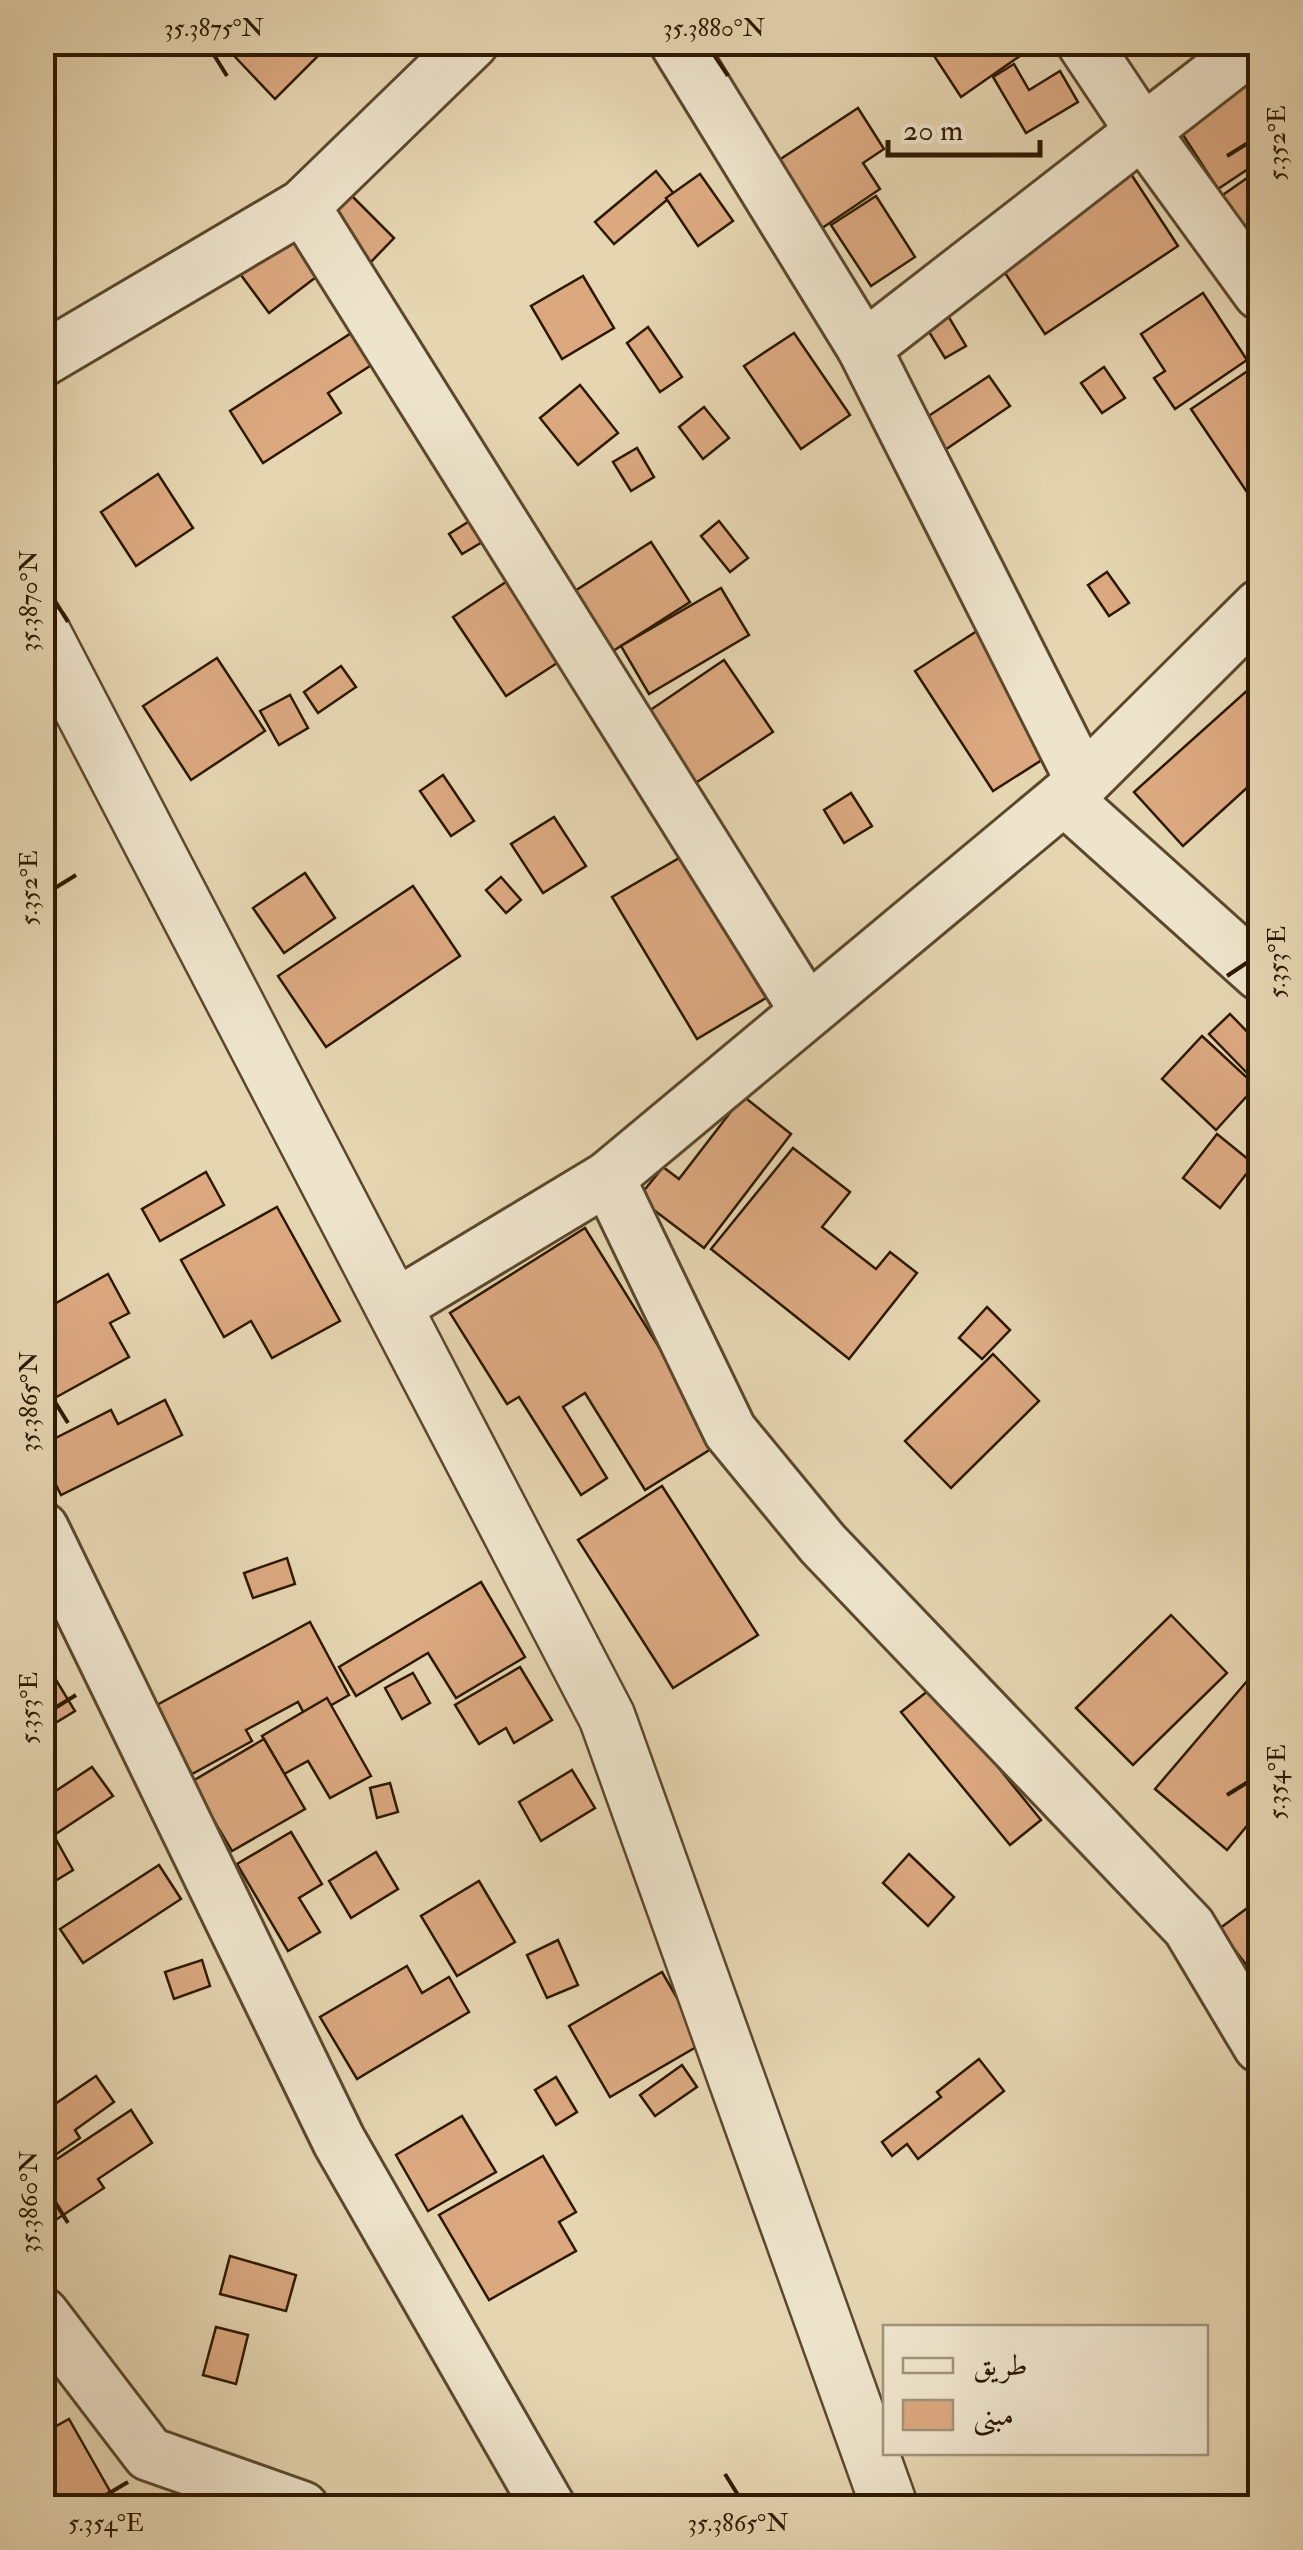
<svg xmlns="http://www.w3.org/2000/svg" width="1303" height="2550" font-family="'IM FELL Double Pica',Amiri,serif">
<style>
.building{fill:#dba880;stroke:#2d1900;stroke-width:2.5}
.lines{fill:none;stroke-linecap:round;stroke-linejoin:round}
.minor-casing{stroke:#5b482c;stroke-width:58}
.tertiary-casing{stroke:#5b482c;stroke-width:60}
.minor{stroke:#eee4cc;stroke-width:52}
.tertiary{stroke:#eee4cc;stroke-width:55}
.ticks{fill:none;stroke:#2d1900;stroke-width:4}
.neatline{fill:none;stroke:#2d1900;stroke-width:4}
.ticks-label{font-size:25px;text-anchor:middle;fill:#2d1900}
</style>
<rect width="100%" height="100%" fill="#e5d5b1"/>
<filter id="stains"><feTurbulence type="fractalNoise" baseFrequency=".002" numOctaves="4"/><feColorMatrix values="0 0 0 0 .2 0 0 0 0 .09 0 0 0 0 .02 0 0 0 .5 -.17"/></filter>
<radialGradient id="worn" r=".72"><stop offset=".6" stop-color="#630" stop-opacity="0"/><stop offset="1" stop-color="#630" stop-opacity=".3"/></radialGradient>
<!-- building -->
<g class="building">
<polygon points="221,42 323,42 327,47 275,99"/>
<polygon points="925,42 1040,42 961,97"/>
<polygon points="1014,64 1029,90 1060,71 1078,102 1026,133 993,77"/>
<polygon points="1260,64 1260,161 1218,189 1174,121"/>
<polygon points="858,108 884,149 863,163 880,189 803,241 758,174"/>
<polygon points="1260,169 1260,255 1217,199"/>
<polygon points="656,171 674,194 614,244 595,222"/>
<polygon points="1129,171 1178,246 1045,334 996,259"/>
<polygon points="700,174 733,221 698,246 666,198"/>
<polygon points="336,180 394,238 369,264 310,206"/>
<polygon points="876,196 915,257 871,286 831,225"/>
<polygon points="289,226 324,271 269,313 235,267"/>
<polygon points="583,276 614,328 562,359 531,306"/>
<polygon points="1203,293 1247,360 1175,409 1154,378 1165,371 1141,334"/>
<polygon points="944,309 966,346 945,358 923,322"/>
<polygon points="370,321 390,353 328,393 341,413 263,463 230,411"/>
<polygon points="648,327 682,377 660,392 627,343"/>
<polygon points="794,333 850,415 801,449 744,366"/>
<polygon points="1258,364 1260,368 1260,492 1251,498 1191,409"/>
<polygon points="1104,367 1125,398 1102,413 1081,383"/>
<polygon points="989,376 1010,406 936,456 915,425"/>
<polygon points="580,385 618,433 578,465 540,418"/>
<polygon points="704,407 729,438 703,459 679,427"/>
<polygon points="637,448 654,477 631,491 613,462"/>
<polygon points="158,474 193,528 136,566 101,512"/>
<polygon points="476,517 489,538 462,554 449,534"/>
<polygon points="719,521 748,558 730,572 701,536"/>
<polygon points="651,542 690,602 613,651 575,591"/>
<polygon points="1107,572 1129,603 1109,616 1088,585"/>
<polygon points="512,578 565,658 506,696 453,617"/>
<polygon points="721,588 749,635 649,694 621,646"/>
<polygon points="977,631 1056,751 993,791 915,671"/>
<polygon points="217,658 265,731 191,780 143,706"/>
<polygon points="724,660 773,732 694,784 646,713"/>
<polygon points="341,666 356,687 318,713 304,692"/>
<polygon points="1260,679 1260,776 1183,846 1134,792"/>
<polygon points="290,695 308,728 279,745 260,711"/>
<polygon points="443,775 474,821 451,836 420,791"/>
<polygon points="851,793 872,826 844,843 824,810"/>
<polygon points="554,817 586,866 543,893 511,844"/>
<polygon points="681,857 766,998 697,1039 612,897"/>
<polygon points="305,873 335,918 284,953 253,908"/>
<polygon points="501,877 521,900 506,913 486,890"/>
<polygon points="413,886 460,956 326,1047 278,976"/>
<polygon points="1230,1014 1260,1045 1260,1064 1249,1075 1209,1034"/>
<polygon points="1202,1036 1256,1086 1216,1130 1162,1079"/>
<polygon points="743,1096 791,1134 704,1248 638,1198 663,1167 679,1179"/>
<polygon points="1217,1134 1254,1164 1220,1208 1183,1178"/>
<polygon points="793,1148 850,1192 822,1227 876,1269 890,1252 917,1273 849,1359 711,1249"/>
<polygon points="206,1172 224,1205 160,1241 142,1209"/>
<polygon points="277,1207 340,1321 272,1358 251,1321 224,1337 181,1260"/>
<polygon points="585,1228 719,1444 645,1490 585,1393 563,1407 607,1478 581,1495 519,1397 507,1404 450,1313"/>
<polygon points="108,1274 129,1313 110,1323 129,1357 42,1405 42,1311"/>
<polygon points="987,1307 1010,1330 982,1359 959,1338"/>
<polygon points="993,1354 1039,1401 951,1488 905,1441"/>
<polygon points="165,1400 182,1435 61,1495 42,1457 42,1445 111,1410 118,1424"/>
<polygon points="662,1486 758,1635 673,1688 578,1540"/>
<polygon points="287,1558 295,1584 253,1598 244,1573"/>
<polygon points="481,1582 525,1657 456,1698 428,1653 356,1696 339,1667"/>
<polygon points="1171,1615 1227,1673 1133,1765 1076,1708"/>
<polygon points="310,1622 349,1695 307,1719 298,1702 246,1730 252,1741 192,1774 155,1706"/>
<polygon points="45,1662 75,1711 42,1731 42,1663"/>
<polygon points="520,1667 552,1720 514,1743 506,1728 479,1744 455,1705"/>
<polygon points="1259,1667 1260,1810 1227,1850 1155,1789"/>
<polygon points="413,1673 430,1703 402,1719 385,1688"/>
<polygon points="933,1687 1041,1820 1010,1845 901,1712"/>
<polygon points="327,1698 371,1776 330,1798 308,1761 284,1774 262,1736"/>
<polygon points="264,1739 305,1809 232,1851 191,1782"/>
<polygon points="92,1767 113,1796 54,1835 42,1819 42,1800"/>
<polygon points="572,1770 595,1808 541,1841 519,1802"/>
<polygon points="390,1783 398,1812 377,1818 370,1788"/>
<polygon points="291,1832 322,1884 299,1898 320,1932 288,1951 237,1864"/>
<polygon points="54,1836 73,1870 42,1889 42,1843"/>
<polygon points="376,1852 398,1889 351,1918 329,1881"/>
<polygon points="909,1854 954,1897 928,1926 883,1883"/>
<polygon points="159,1865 181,1899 83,1963 60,1929"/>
<polygon points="479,1881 515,1942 457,1976 421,1916"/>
<polygon points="1254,1903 1260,1912 1260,1983 1219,1929"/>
<polygon points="558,1940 578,1985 547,1998 527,1955"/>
<polygon points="202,1960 210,1986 174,1999 165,1972"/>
<polygon points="407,1966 422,1993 449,1977 469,2012 357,2079 320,2017"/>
<polygon points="662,1972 703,2043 610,2097 569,2026"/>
<polygon points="42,2034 55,2055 42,2063"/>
<polygon points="979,2059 1004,2091 918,2159 907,2144 892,2156 882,2142 941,2097 937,2092"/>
<polygon points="682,2065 697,2087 655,2116 640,2095"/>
<polygon points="96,2076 114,2102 75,2130 80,2138 42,2164 42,2113"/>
<polygon points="556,2077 577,2112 556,2125 535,2090"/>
<polygon points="131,2110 152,2143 98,2179 104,2188 42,2229 42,2169"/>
<polygon points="462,2116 496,2172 428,2211 396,2155"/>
<polygon points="543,2156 576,2212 559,2222 576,2251 489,2300 439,2215"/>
<polygon points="230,2256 296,2275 286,2311 220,2294"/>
<polygon points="216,2327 248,2335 236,2384 203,2375"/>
<polygon points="69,2419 119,2507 118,2508 42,2508 42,2434"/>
</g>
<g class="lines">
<!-- minor casing -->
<g class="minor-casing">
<g id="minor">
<polyline points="676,42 864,348 1083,782"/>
<polyline points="1083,42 1143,132 1260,293"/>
<polyline points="303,206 807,1011"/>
<polyline points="864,348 1258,42"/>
<polyline points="42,360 303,206 472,42"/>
<polyline points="1064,798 1260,974"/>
<polyline points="608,1178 730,1431 823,1544 1189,1927 1260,2046"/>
<polyline points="394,1307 608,1178 1083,782 1260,606"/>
<polyline points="42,1529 339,2141 549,2508"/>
<polyline points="42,2314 149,2454 302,2508"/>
</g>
</g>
<!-- tertiary casing -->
<g class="tertiary-casing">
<polyline id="tertiary" points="42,632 607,1717 890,2508"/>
</g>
<!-- minor -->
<use href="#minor" class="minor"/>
<!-- tertiary -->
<use href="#tertiary" class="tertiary"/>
</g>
<!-- ticks -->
<path class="ticks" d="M214 55 227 76M714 55 728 76M1227 156 1248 143M55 601 68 622M55 888 76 875M1227 976 1248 962M55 1402 68 1423M55 1708 76 1695M1227 1795 1248 1782M55 2202 68 2223M725 2474 738 2495M106 2495 128 2482"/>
<!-- margin -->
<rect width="1303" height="2550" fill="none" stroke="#e5d5b1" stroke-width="110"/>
<!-- legend -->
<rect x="883" y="2325" width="325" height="130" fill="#eee4cc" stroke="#a1937a" stroke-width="2.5"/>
<rect x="903" y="2358" width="50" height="15" fill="#eee4cc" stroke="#a1937a" stroke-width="2.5"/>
<text x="973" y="2375" font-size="30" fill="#2d1900">طريق</text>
<rect x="903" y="2400" width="50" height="30" fill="#dba880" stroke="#a1937a" stroke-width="2.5"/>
<text x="973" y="2425" font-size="30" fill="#2d1900">مبنى</text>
<!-- scale -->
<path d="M888 140v15h152v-15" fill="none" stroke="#2d1900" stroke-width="5"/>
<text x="903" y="140" font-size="30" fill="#2d1900" stroke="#eee4cc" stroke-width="8" paint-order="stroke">20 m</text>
<rect x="55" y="55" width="1193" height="2440" class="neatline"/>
<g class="ticks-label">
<text x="214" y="36">35.3875°N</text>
<text x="714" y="36">35.3880°N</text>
<text transform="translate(1276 143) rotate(-90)" y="9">5.352°E</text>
<text transform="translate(28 601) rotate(-90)" y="9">35.3870°N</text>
<text transform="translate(28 888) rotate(-90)" y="9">5.352°E</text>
<text transform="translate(1276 962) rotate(-90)" y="9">5.353°E</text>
<text transform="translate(28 1402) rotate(-90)" y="9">35.3865°N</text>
<text transform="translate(28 1708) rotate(-90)" y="9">5.353°E</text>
<text transform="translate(1276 1782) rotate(-90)" y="9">5.354°E</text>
<text transform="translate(28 2202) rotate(-90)" y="9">35.3860°N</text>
<text x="106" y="2531">5.354°E</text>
<text x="738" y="2531">35.3865°N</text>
</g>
<rect width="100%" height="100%" filter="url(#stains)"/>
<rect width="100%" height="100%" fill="url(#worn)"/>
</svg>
